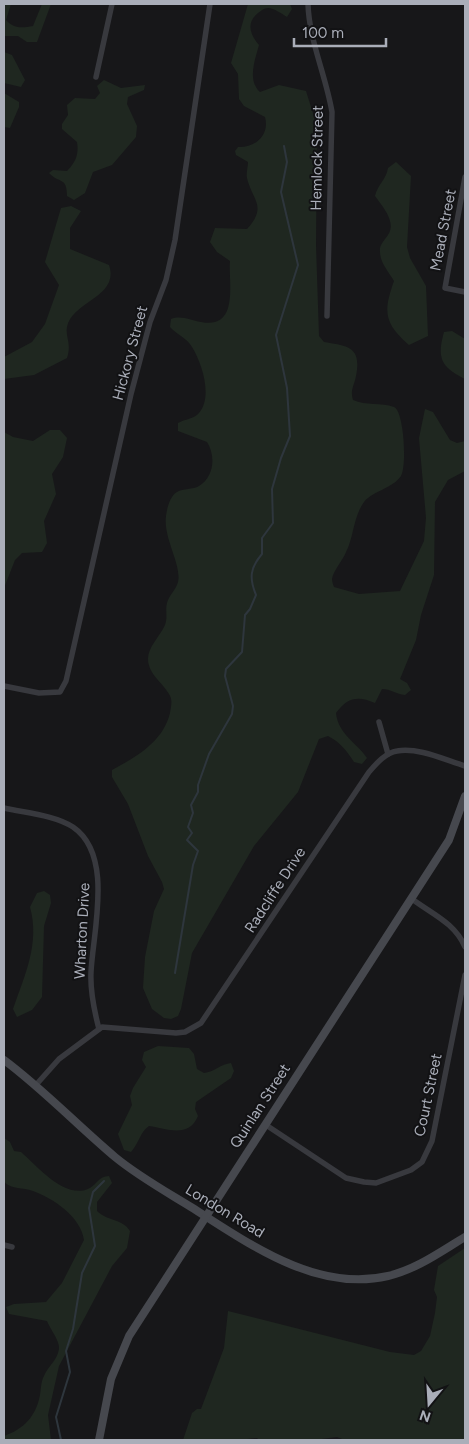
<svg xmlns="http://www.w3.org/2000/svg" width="469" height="1444" font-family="Figtree,sans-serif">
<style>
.green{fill:#1f2720}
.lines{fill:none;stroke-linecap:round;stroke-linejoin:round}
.stream{stroke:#2e363d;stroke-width:2}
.street{stroke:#38393e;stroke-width:5.5}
.secondary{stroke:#46484e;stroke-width:8}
.labels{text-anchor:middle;stroke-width:4;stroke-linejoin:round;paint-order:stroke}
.street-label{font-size:15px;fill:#aaaeb9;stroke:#121214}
</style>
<rect width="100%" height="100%" fill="#171719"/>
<!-- green -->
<g class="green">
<path d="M4 4H11L6 20C14 29 22 28 33 26L42 4H51L37 42H27L18 36H4Z"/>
<path d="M248 4H290L292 9 287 17C282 14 274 8 268 8 264 8 261 11 258 13 245 23 251 36 259 45 255 60 247 80 260 92L279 85 306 91 317 126 316 245 319 336 324 342C347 346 362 346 356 376 354 386 350 390 353 400 366 406 381 402 394 407 404 411 407 466 401 476 392 489 374 490 364 502 353 517 354 537 346 552 343 560 333 571 332 579 332 582 333 584 334 587L359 594 400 591 424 541 426 518 419 438 425 409 433 412 450 440 457 443 465 441V471L448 480 435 502 434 575 421 615 416 640 400 679 407 683 411 690 405 695C396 694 391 689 382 689L375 703C358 696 348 697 336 713 338 734 357 743 367 758L362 764 354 762C347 751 340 742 328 736L319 739 298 792 254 846 192 953 181 1009 178 1016 171 1019 164 1018 152 1009 143 988 145 957 154 911 164 889 162 882 148 856 128 804 112 777V770C136 757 163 742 170 713 171 706 173 700 169 694 163 683 148 674 148 659 148 647 160 636 165 625 168 617 165 610 167 603 169 595 176 590 178 582 182 565 163 538 166 516 167 508 170 496 177 492 183 488 193 490 199 486 214 477 216 456 207 442L178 431V423C185 419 194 419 199 413 213 397 202 363 192 347 186 337 177 335 170 327L171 319C181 315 190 320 201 322 240 330 228 281 230 261L217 252 210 242 215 228 247 229C268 206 252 200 247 178 246 173 248 167 248 162L236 155 235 151 238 147C255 148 270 135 265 117L244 106 239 99 238 74 231 63Z"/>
<polygon points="4,52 12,55 25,80 21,87 4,83"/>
<path d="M104 80 121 88 145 85 144 90 128 97 127 104 137 126 136 137 112 165 93 172 85 193 74 200 67 196C67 176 59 184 49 173L53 170 67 171C76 162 79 154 77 142L62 129V124L68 115 67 105 75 98 95 99 100 93 97 86Z"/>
<polygon points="4,93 19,102 19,107 10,128 4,127"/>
<path d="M396 162 411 176 407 247 410 258 426 286 428 336 409 345C384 323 383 312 394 281 389 272 380 263 380 252 379 245 384 241 388 235 397 222 382 206 375 196 378 184 386 180 388 168Z"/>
<path d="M71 206 81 211 70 228V249L109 265C120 297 72 301 67 327 65 337 72 343 67 358L34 375 4 379V357L32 342 45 324 59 285 45 262 61 208Z"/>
<path d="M452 331 465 339V379C440 367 437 357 444 332Z"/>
<polygon points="50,430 60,430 67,438 63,457 52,474 56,494 44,521 47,543 42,552 22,553 15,560 4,588 4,432 13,437 33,441"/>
<path d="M44 891 50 895 51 903 44 926 42 997 32 1010 17 1017 13 1009C25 975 40 943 30 907L37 893Z"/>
<path d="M158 1046 189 1048 194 1054 197 1069 204 1073C214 1072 221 1064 231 1063L234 1071 231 1078 196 1102 195 1109 198 1116C189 1138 168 1129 149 1126 140 1132 139 1143 131 1152L124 1150 118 1134 132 1105 130 1096 133 1088 146 1067 142 1060 144 1052Z"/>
<path d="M4 1138 10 1142 14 1151 21 1152C37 1166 66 1201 90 1188 98 1183 98 1177 109 1176L112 1183 97 1202V1211C107 1221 123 1219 130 1231L127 1248 112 1266 59 1366 48 1415 51 1440H4V1436C24 1429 36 1416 40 1395 41 1389 41 1381 44 1376 48 1366 57 1361 59 1349 60 1341 50 1329 47 1321L9 1314 6 1307 14 1304 46 1302 62 1283 84 1240C81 1217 53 1198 33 1191 22 1187 13 1190 4 1182Z"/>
<polygon points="465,1248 465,1440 345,1440 337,1437 314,1440 259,1440 257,1438 239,1440 183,1440 192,1413 197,1409 201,1409 224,1348 228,1311 390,1352 414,1355 421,1351 430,1336 435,1313 437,1297 434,1290 438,1266"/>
</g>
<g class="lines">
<!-- stream -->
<g class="stream">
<path d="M175 973 193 865 198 851 187 840 192 833 188 827 193 813 191 805 198 792V785L209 754 232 714 233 706 225 676 226 669 242 652 245 615 250 609 256 595C249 578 250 568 262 554V538L273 523 272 489 281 458 290 436 287 388 276 335 298 265 281 192 287 162 284 146"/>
<polyline points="61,1440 56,1417 70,1372 66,1351 73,1329 82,1273 95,1246 89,1208 93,1192 104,1181"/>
</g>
<!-- street -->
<g class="street">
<path d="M308 4C309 40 326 76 332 112L327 316"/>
<polyline points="96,77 112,4"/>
<polyline points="465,177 445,288 465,292"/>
<polyline points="4,686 39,693 60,692 66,681 131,394 150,322 166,280 175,240 210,4"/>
<polyline points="379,722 388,754"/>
<path d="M4 808C26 813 54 815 73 827 114 855 93 931 91 972 90 992 94 1010 99 1029"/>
<path d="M412 899C432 914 455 923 465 947"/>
<path d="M35 1086 59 1059 102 1027 176 1033 185 1032 201 1023 369 772C376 764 385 753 397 751 418 747 445 760 465 766"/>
<polyline points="266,1125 346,1178 364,1182 376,1183 411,1170 422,1162 432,1141 465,975"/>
<polyline points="4,1245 12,1247"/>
</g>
<!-- secondary -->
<g class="secondary">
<path d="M4 1060C43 1089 77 1125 115 1157 138 1176 165 1191 191 1207 248 1243 316 1293 388 1276 417 1269 440 1252 465 1237"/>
<polyline points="99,1440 111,1379 129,1336 449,840 465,796"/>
</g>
</g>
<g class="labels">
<!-- street labels -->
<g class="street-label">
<text transform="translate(317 158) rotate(-89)" y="5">Hemlock Street</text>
<text transform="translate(443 230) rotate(-79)" y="5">Mead Street</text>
<text transform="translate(130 353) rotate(-75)" y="5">Hickory Street</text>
<text transform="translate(275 890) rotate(-57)" y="5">Radcliffe Drive</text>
<text transform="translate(82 931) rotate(-87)" y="5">Wharton Drive</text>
<text transform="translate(428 1095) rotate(-78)" y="5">Court Street</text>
<text transform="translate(260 1106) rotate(-57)" y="5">Quinlan Street</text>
<text transform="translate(225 1211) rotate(31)" y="5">London Road</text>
</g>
</g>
<!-- border -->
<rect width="469" height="1444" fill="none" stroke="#aaaeb9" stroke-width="10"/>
<!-- north arrow -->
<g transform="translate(429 1404) rotate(198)" stroke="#121214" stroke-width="4" paint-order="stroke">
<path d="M0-4L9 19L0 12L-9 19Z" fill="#aaaeb9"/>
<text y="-8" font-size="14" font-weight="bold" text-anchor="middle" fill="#aaaeb9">N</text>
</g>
<!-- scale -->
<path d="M294 38v8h92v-8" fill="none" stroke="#aaaeb9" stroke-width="2.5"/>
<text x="302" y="38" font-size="15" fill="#aaaeb9" stroke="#121214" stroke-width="4" paint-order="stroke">100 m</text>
</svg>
